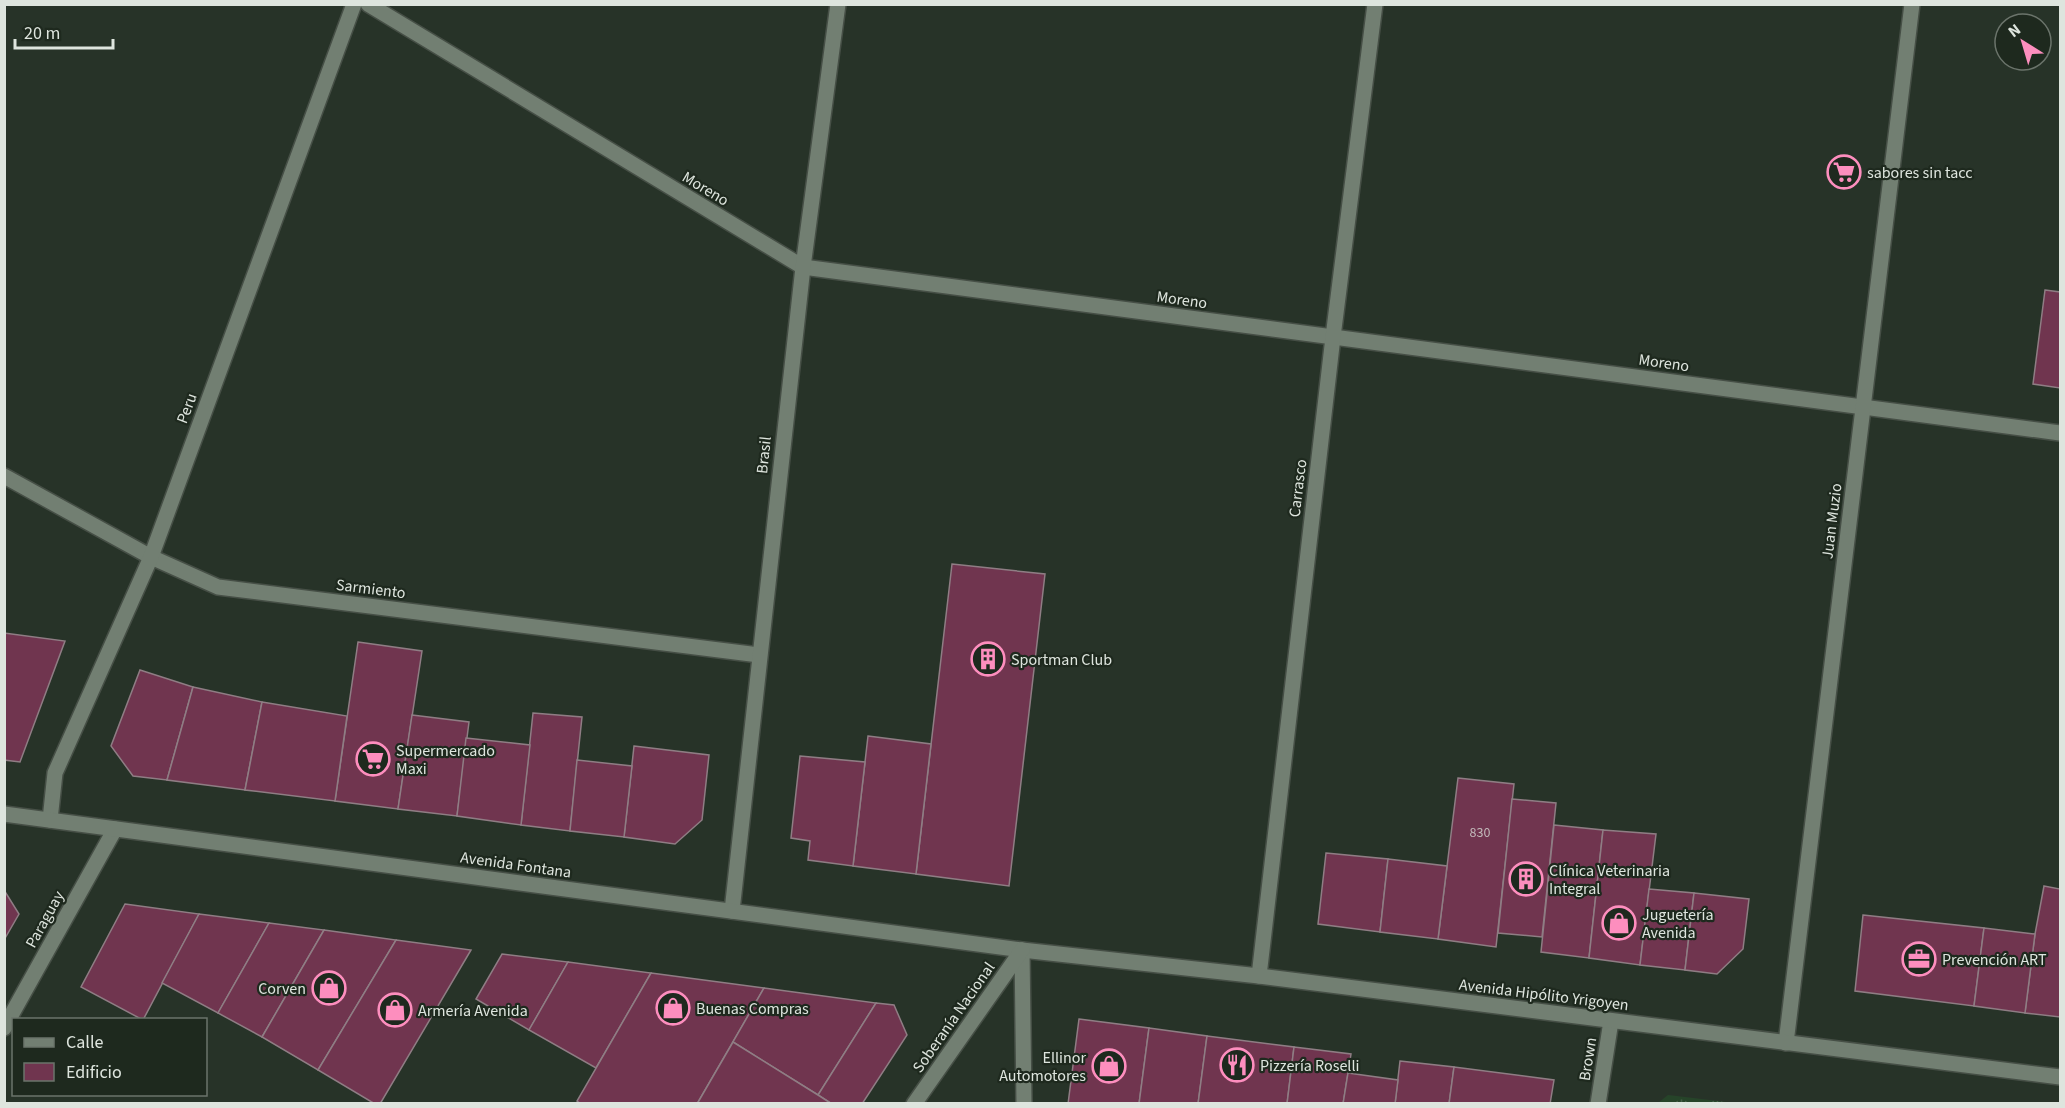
<svg xmlns="http://www.w3.org/2000/svg" width="2065" height="1108" font-family="'Source Sans 3',sans-serif">
<style>
.grass{fill:url(#grass-tufts)}
.building{fill:#70354f;stroke:#8f7d84;stroke-width:1.5}
.lines{fill:none;stroke-linecap:round;stroke-linejoin:round}
.street-casing{stroke:#464f46;stroke-width:18}
.secondary-casing{stroke:#464f46;stroke-width:18}
.street{stroke:#727f72;stroke-width:15}
.secondary{stroke:#727f72;stroke-width:15}
.labels{text-anchor:middle;stroke-width:4.5;stroke-linejoin:round;paint-order:stroke}
.number-label{font-size:14px;fill:#c2b9ba}
.poi-label{font-size:16px;fill:#dee5de;stroke:#1e291e;text-anchor:start}
.street-label{font-size:16px;fill:#dee5de;stroke:#1e291e}
</style>
<defs>
<pattern id="grass-tufts" width="24" height="20" patternUnits="userSpaceOnUse" patternTransform="scale(1.5)"><rect width="24" height="20" fill="#264429"/><path d="M3 7l-1-3M5 7V3M7 7l1-3M15 17l-1-3M17 17v-4M19 17l1-3" fill="none" stroke="#455f48"/></pattern>
</defs>
<rect width="100%" height="100%" fill="#273328"/>
<!-- grass -->
<polygon class="grass" points="1668,1095 1726,1102 1658,1103"/>
<!-- building -->
<g class="building">
<polygon points="2045,290 2060,292 2060,388 2033,384"/>
<polygon points="952,564 1045,574 1009,886 916,874"/>
<polygon points="4,633 65,641 20,762 4,760"/>
<polygon points="358,642 422,651 398,809 335,801"/>
<polygon points="140,670 193,687 167,780 133,776 111,746"/>
<polygon points="193,687 262,702 245,790 167,780"/>
<polygon points="262,702 347,716 335,801 245,790"/>
<polygon points="533,713 582,717 570,831 521,825"/>
<polygon points="412,715 469,722 457,816 398,809"/>
<polygon points="868,736 931,744 916,874 853,866"/>
<polygon points="466,738 530,745 521,825 457,816"/>
<polygon points="634,746 709,755 702,820 675,844 624,837"/>
<polygon points="800,756 865,762 853,866 808,860 810,841 791,838"/>
<polygon points="577,760 632,766 624,837 570,831"/>
<polygon points="1458,778 1514,784 1496,947 1438,939"/>
<polygon points="1512,799 1556,803 1542,937 1498,933"/>
<polygon points="1554,825 1603,830 1589,958 1541,952"/>
<polygon points="1603,830 1656,834 1640,965 1589,958"/>
<polygon points="1326,853 1388,859 1380,932 1318,924"/>
<polygon points="1388,859 1447,866 1438,939 1380,932"/>
<polygon points="2044,886 2060,889 2060,1017 2025,1013 2035,934"/>
<polygon points="1649,889 1694,893 1685,970 1640,965"/>
<polygon points="4,890 19,914 4,940"/>
<polygon points="1694,893 1749,899 1743,949 1717,974 1685,970"/>
<polygon points="125,904 199,914 143,1020 81,987"/>
<polygon points="199,914 269,923 218,1013 162,983"/>
<polygon points="1863,915 1984,928 1974,1006 1855,991"/>
<polygon points="269,923 324,930 262,1037 218,1013"/>
<polygon points="1984,928 2035,934 2025,1013 1974,1006"/>
<polygon points="324,930 396,940 318,1070 262,1037"/>
<polygon points="396,940 471,950 380,1104 375,1104 318,1070"/>
<polygon points="502,954 568,962 529,1030 476,999"/>
<polygon points="568,962 651,973 596,1068 529,1030"/>
<polygon points="651,973 764,988 697,1104 581,1104 577,1101"/>
<polygon points="764,988 876,1003 818,1095 733,1042"/>
<polygon points="876,1003 894,1005 907,1035 862,1104 832,1104 818,1095"/>
<polygon points="1079,1019 1149,1028 1139,1104 1068,1104"/>
<polygon points="1149,1028 1207,1036 1198,1104 1139,1104"/>
<polygon points="1207,1036 1294,1047 1287,1104 1198,1104"/>
<polygon points="733,1042 818,1095 832,1104 697,1104"/>
<polygon points="1294,1047 1351,1054 1343,1104 1287,1104"/>
<polygon points="1400,1061 1454,1067 1449,1104 1395,1104"/>
<polygon points="1454,1067 1554,1080 1550,1104 1449,1104"/>
<polygon points="1348,1073 1398,1080 1395,1104 1343,1104"/>
</g>
<g class="lines">
<!-- street casing -->
<g class="street-casing">
<g id="street">
<polyline points="368,4 803,267 2060,433"/>
<polyline points="4,476 151,557 218,587 759,655"/>
<polyline points="50,820 55,773 151,557 354,4"/>
<polyline points="732,911 803,267 838,4"/>
<polyline points="1259,976 1333,337 1375,4"/>
<polyline points="4,1028 115,829"/>
<polyline points="1786,1043 1912,4"/>
<polyline points="1598,1104 1611,1021"/>
</g>
</g>
<!-- secondary casing -->
<g class="secondary-casing">
<g id="secondary">
<polyline points="4,814 1022,950 1259,976 2060,1077"/>
<polyline points="1022,950 1024,1104"/>
<polyline points="914,1104 1022,950"/>
</g>
</g>
<!-- street -->
<use href="#street" class="street"/>
<!-- secondary -->
<use href="#secondary" class="secondary"/>
</g>
<!-- icons -->
<defs>
<g id="supermarket-ring" transform="scale(1.725)"><circle r="9.5" fill="#1e291e" stroke="#fd8ebe" stroke-width="1.5"/><path d="M-6-5.5h2.5l.6 2H6L4.5 2H-2.5L-4.4-4H-6ZM-1.5 3.2a1.3 1.3 0 1 0 .1 0ZM3 3.2a1.3 1.3 0 1 0 .1 0Z" fill="#fd8ebe"/></g>
<g id="building-ring" transform="scale(1.725)"><circle r="9.5" fill="#1e291e" stroke="#fd8ebe" stroke-width="1.5"/><path d="M-4-6H4V6H1V3H-1V6H-4ZM-2.5-4.3h1.7v1.8h-1.7ZM.8-4.3h1.7v1.8H.8ZM-2.5-1h1.7V.8h-1.7ZM.8-1h1.7V.8H.8Z" fill="#fd8ebe"/></g>
<g id="shop-ring" transform="scale(1.725)"><circle r="9.5" fill="#1e291e" stroke="#fd8ebe" stroke-width="1.5"/><path d="M-5-2.5h2.3a2.7 3.5 0 0 1 5.4 0H5L5.5 6h-11ZM-1.5-2.5h3a1.5 2.3 0 0 0-3 0Z" fill="#fd8ebe"/></g>
<g id="office-ring" transform="scale(1.725)"><circle r="9.5" fill="#1e291e" stroke="#fd8ebe" stroke-width="1.5"/><path d="M-6-3h4V-5.5h4V-3h4V5H-6ZM-1-4.5V-3h2v-1.5ZM-6 0V1H6V0Z" fill="#fd8ebe"/></g>
<g id="restaurant-ring" transform="scale(1.725)"><circle r="9.5" fill="#1e291e" stroke="#fd8ebe" stroke-width="1.5"/><path d="M-5-6h1v4h1v-4h1v4h1v-4h1v5L-1.5 .5V6h-2V.5L-5-1ZM5-6V6H3V1.5H1.5Q1.5-4 5-6Z" fill="#fd8ebe"/></g>
</defs>
<g fill-rule="evenodd">
<use href="#supermarket-ring" x="1844" y="172"/>
<use href="#building-ring" x="988" y="659"/>
<use href="#supermarket-ring" x="373" y="759"/>
<use href="#building-ring" x="1526" y="879"/>
<use href="#shop-ring" x="1619" y="923"/>
<use href="#office-ring" x="1919" y="959"/>
<use href="#shop-ring" x="329" y="988"/>
<use href="#shop-ring" x="673" y="1008"/>
<use href="#shop-ring" x="395" y="1010"/>
<use href="#restaurant-ring" x="1237" y="1065"/>
<use href="#shop-ring" x="1109" y="1066"/>
</g>
<g class="labels">
<!-- number labels -->
<g class="number-label">
<text x="1480" y="837">830</text>
</g>
<!-- poi labels -->
<g class="poi-label">
<text x="1867" y="178">sabores sin tacc</text>
<text x="1011" y="665">Sportman Club</text>
<text x="396" y="756">Supermercado<tspan x="396" dy="18">Maxi</tspan></text>
<text x="1549" y="876">Clínica Veterinaria<tspan x="1549" dy="18">Integral</tspan></text>
<text x="1642" y="920">Juguetería<tspan x="1642" dy="18">Avenida</tspan></text>
<text x="1942" y="965">Prevención ART</text>
<text x="306" y="994" text-anchor="end">Corven</text>
<text x="696" y="1014">Buenas Compras</text>
<text x="418" y="1016">Armería Avenida</text>
<text x="1086" y="1063" text-anchor="end">Ellinor<tspan x="1086" dy="18">Automotores</tspan></text>
<text x="1260" y="1071">Pizzería Roselli</text>
</g>
<!-- street labels -->
<g class="street-label">
<text transform="translate(706 188) rotate(31)" y="6">Moreno</text>
<text transform="translate(1182 299) rotate(8)" y="6">Moreno</text>
<text transform="translate(1664 362) rotate(8)" y="6">Moreno</text>
<text transform="translate(186 408) rotate(-70)" y="6">Peru</text>
<text transform="translate(763 455) rotate(-84)" y="6">Brasil</text>
<text transform="translate(1297 488) rotate(-83)" y="6">Carrasco</text>
<text transform="translate(1831 521) rotate(-83)" y="6">Juan Muzio</text>
<text transform="translate(371 588) rotate(7)" y="6">Sarmiento</text>
<text transform="translate(516 864) rotate(8)" y="6">Avenida Fontana</text>
<text transform="translate(44 919) rotate(-61)" y="6">Paraguay</text>
<text transform="translate(1544 994) rotate(7)" y="6">Avenida Hipólito Yrigoyen</text>
<text transform="translate(953 1017) rotate(-55)" y="6">Soberanía Nacional</text>
<text transform="translate(1587 1059) rotate(-81)" y="6">Brown</text>
</g>
</g>
<!-- border -->
<rect width="2065" height="1108" fill="none" stroke="#dee5de" stroke-width="12"/>
<!-- legend -->
<rect x="12" y="1018" width="195" height="78" fill="#1e291e" stroke="#6b746b" stroke-width="1.5"/>
<rect x="24" y="1038" width="30" height="9" fill="#727f72" stroke="#6b746b" stroke-width="1.5"/>
<text x="66" y="1048" font-size="18" fill="#dee5de">Calle</text>
<rect x="24" y="1063" width="30" height="18" fill="#70354f" stroke="#6b746b" stroke-width="1.5"/>
<text x="66" y="1078" font-size="18" fill="#dee5de">Edificio</text>
<!-- north arrow -->
<g transform="translate(2023 42) rotate(323)"><circle r="28" fill="#1e291e" stroke="#6b746b" stroke-width="1.5"/>
<path d="M0-4.5L10 22L0 15L-10 22Z" fill="#fd8ebe"/>
<text y="-9" font-size="16" font-weight="bold" text-anchor="middle" fill="#dee5de">N</text>
</g>
<!-- scale -->
<path d="M15 39v9h98v-9" fill="none" stroke="#dee5de" stroke-width="3"/>
<text x="24" y="39" font-size="18" fill="#dee5de" stroke="#1e291e" stroke-width="4.5" paint-order="stroke">20 m</text>
</svg>
